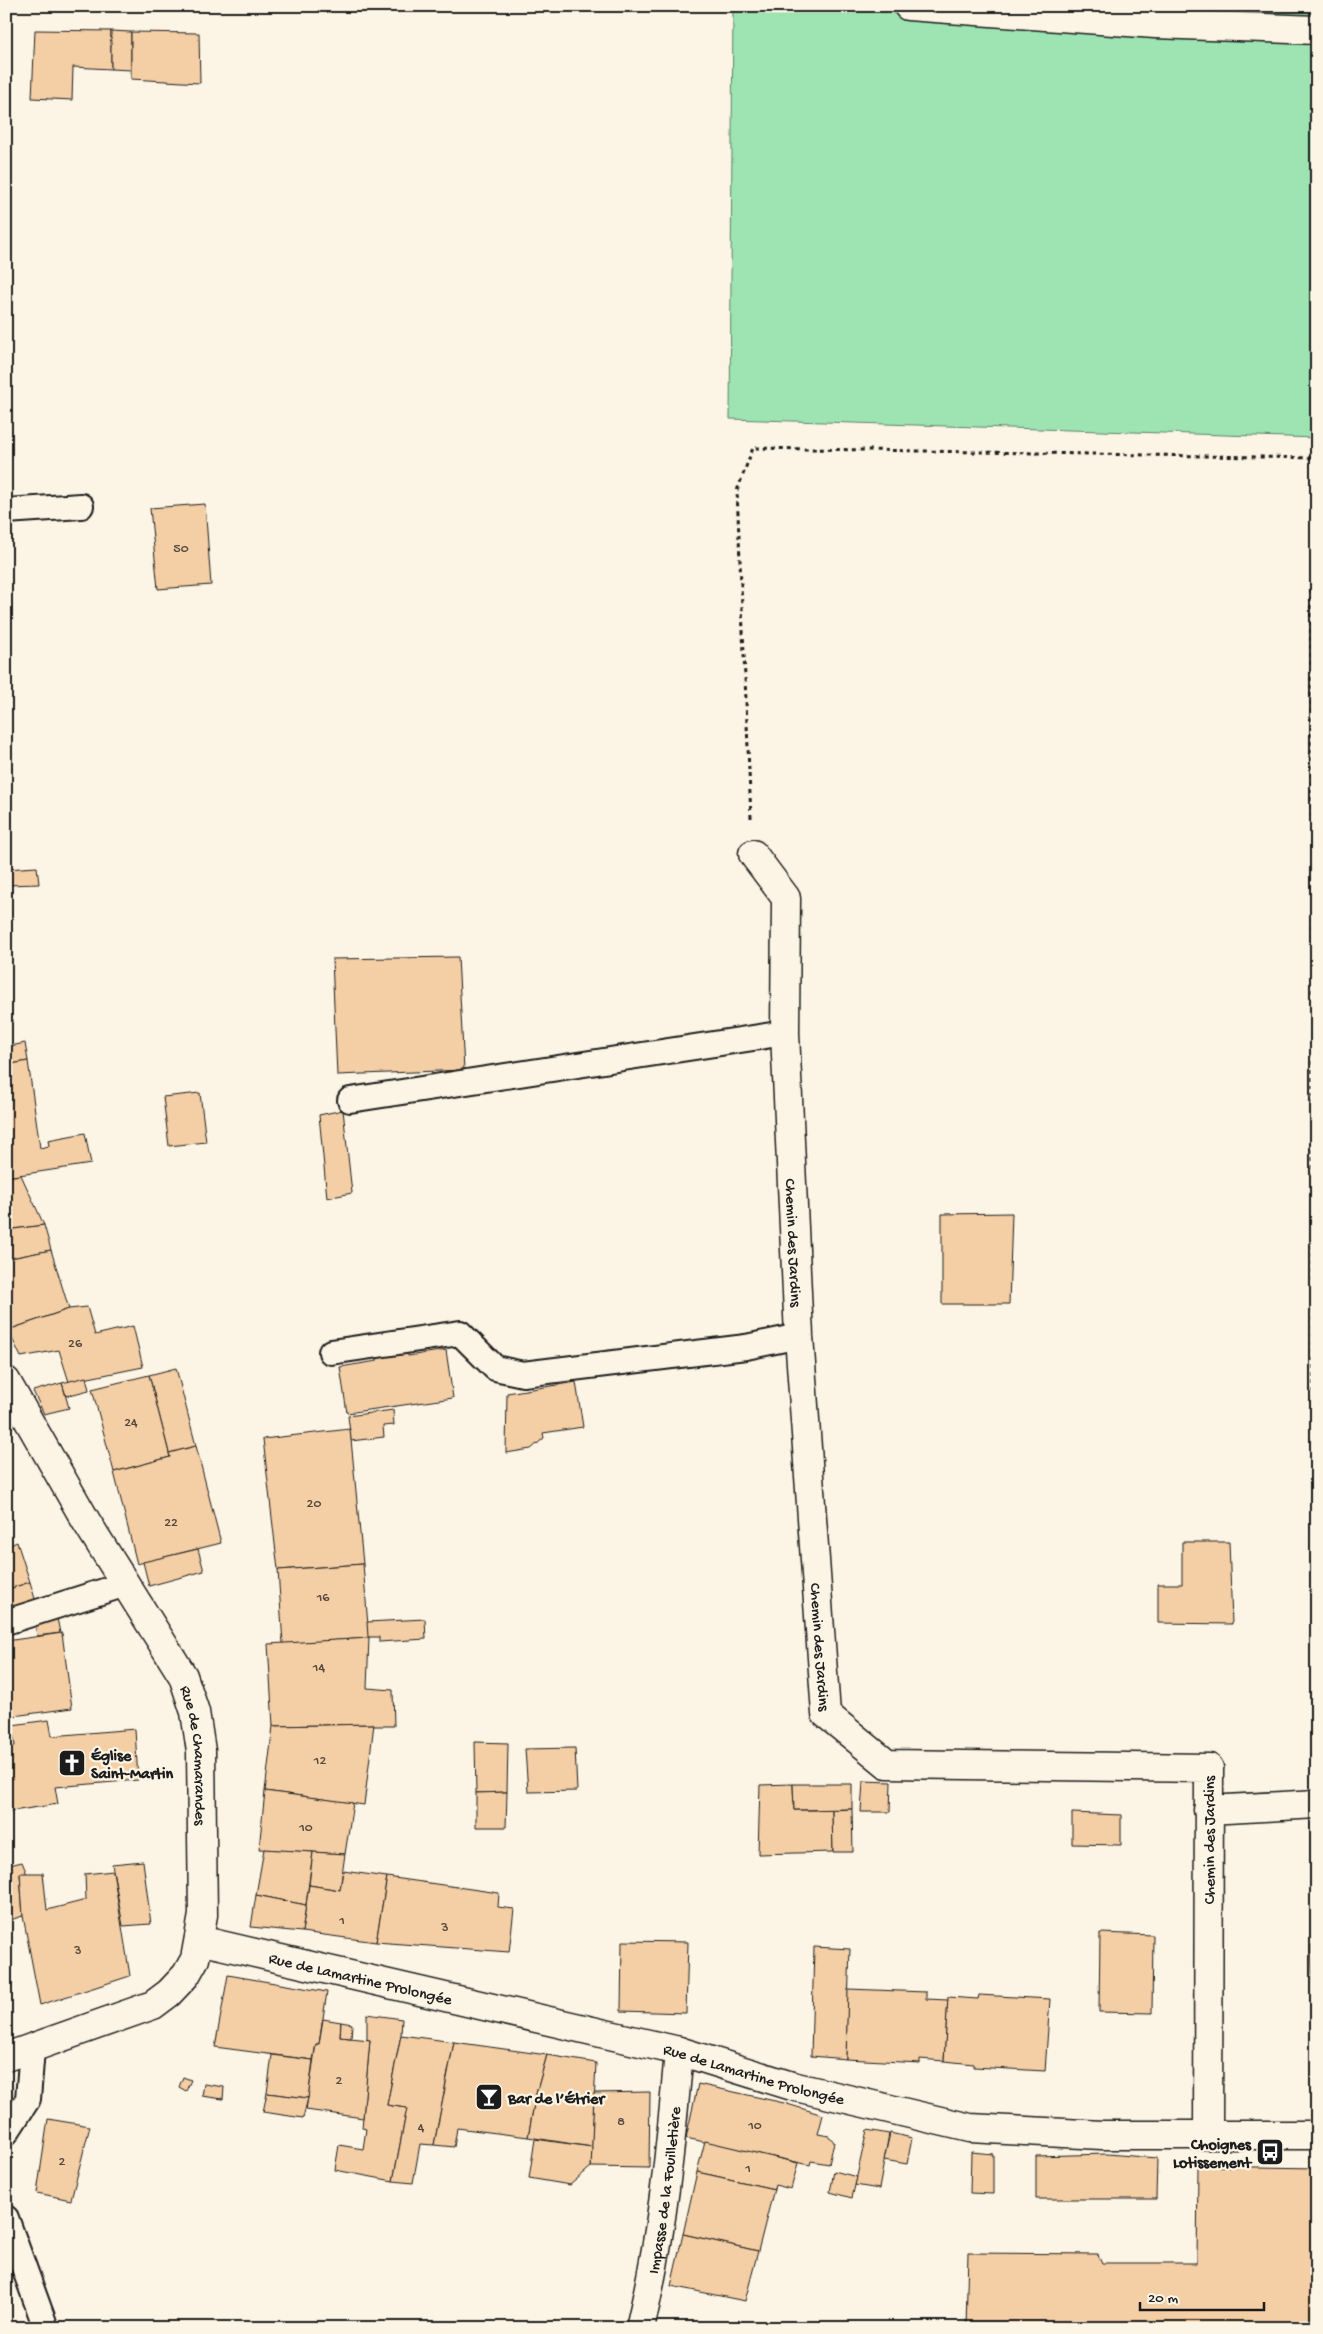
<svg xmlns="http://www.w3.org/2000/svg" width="1323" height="2334" font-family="'Gochi Hand',sans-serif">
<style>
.green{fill:#9de4b2;stroke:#5c8067}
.building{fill:#f4cea4;stroke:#1c1c1c}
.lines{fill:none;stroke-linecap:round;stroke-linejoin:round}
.service-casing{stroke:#1c1c1c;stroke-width:28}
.minor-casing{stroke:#1c1c1c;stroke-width:31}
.tertiary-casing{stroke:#1c1c1c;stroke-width:31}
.path{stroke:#1c1c1c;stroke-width:3;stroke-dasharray:4 4;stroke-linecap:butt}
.service{stroke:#fcf5e5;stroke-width:24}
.minor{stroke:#fcf5e5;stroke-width:28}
.tertiary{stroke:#fcf5e5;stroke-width:28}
.labels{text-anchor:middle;stroke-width:4.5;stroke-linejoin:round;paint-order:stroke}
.number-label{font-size:14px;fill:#52483e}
.street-label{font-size:16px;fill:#1c1c1c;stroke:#fcf5e5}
.poi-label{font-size:16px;font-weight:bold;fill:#1c1c1c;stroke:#fcf5e5;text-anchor:start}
</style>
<rect width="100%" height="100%" fill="#fcf5e5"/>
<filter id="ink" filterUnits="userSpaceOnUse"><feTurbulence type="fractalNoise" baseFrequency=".02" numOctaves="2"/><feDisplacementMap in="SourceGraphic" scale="10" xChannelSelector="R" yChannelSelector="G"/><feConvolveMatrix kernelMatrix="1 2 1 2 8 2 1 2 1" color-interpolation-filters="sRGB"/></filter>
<g filter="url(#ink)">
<!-- green -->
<polygon class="green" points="733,6 1317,6 1317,438 730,419"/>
<!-- building -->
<g class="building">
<polygon points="35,30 111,31 111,69 73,67 72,100 32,98"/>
<polygon points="111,31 131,32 131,70 111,69"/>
<polygon points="131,32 199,33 200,83 131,79"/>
<polygon points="205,504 211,585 158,589 150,508"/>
<polygon points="37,867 39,884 6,885 6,869"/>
<polygon points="458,957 464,1070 337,1075 332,959"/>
<polygon points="25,1043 28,1061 6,1065 6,1047"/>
<polygon points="28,1061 40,1148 49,1146 48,1140 85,1133 91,1164 6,1177 6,1065"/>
<polygon points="200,1093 206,1142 169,1146 163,1097"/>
<polygon points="343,1110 352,1193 327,1198 319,1115"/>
<polygon points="21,1175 44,1225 6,1230 6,1177"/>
<polygon points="1012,1213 1009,1304 942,1304 942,1214"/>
<polygon points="44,1225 51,1250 6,1259 6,1230"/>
<polygon points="51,1250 69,1309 8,1330 6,1259"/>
<polygon points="87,1307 95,1335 133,1326 143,1367 69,1382 59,1350 21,1357 8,1330 69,1309"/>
<polygon points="407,1348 408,1356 446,1350 453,1398 347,1413 340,1367 377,1361 376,1352"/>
<polygon points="176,1368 196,1446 169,1453 149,1375"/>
<polygon points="149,1375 170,1457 114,1472 92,1389"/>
<polygon points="86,1377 89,1390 66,1396 62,1383"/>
<polygon points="576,1382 583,1427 543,1433 544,1438 531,1449 506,1453 507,1393"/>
<polygon points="62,1383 69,1408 44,1414 33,1391"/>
<polygon points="393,1410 394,1425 383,1426 384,1437 351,1441 348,1416"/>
<polygon points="350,1429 363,1564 278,1570 263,1439"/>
<polygon points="196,1446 221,1543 137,1564 114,1472 170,1457 169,1453"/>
<polygon points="17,1542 30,1582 6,1590 6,1547"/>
<polygon points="1182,1542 1229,1542 1232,1624 1158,1623 1158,1584 1182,1584"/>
<polygon points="198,1549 204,1571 149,1586 143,1562"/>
<polygon points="363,1564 369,1638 283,1644 278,1570"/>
<polygon points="30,1582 36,1602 6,1611 6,1590"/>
<polygon points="57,1618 60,1633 37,1636 35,1624"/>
<polygon points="425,1619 426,1639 379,1642 379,1637 368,1637 367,1622"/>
<polygon points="62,1633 72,1708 6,1717 6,1641"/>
<polygon points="369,1638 367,1688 393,1690 394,1726 374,1726 374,1724 273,1726 268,1644"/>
<polygon points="49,1720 52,1736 135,1729 138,1780 55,1787 58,1804 6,1812 6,1747 15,1746 12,1725"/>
<polygon points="374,1724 364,1805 265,1791 273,1726"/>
<polygon points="475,1742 508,1743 507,1792 476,1793"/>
<polygon points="575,1748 577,1791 528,1792 525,1749"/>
<polygon points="863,1781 891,1782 890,1812 861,1812"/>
<polygon points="793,1784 794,1810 832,1810 833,1852 758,1854 760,1785"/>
<polygon points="793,1784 852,1784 852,1809 794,1810"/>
<polygon points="265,1791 353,1803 345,1854 259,1849"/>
<polygon points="507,1792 506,1827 476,1827 476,1793"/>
<polygon points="852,1809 853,1852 833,1852 832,1810"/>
<polygon points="1072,1813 1121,1815 1121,1845 1072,1844"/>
<polygon points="264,1849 313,1852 306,1905 256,1895"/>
<polygon points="313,1852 345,1854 340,1890 309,1885"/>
<polygon points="143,1861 151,1924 123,1926 112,1864"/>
<polygon points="22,1862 27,1874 20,1873 23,1916 10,1920 6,1900 6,1866"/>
<polygon points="113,1871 130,1976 40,2005 23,1916 20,1873 43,1873 47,1910 86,1900 85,1874"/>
<polygon points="343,1871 387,1877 376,1942 302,1932 309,1885 340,1890"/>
<polygon points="387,1877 499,1893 498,1907 514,1909 509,1952 376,1942"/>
<polygon points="256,1895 306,1905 302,1932 251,1927"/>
<polygon points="1100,1933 1153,1935 1152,2013 1099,2012"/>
<polygon points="622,1941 688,1942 686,2013 621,2011"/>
<polygon points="1311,1945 1317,1945 1317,2018 1314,2018"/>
<polygon points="814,1947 850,1949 846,2059 811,2056"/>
<polygon points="228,1975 327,1992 319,2044 316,2044 313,2060 215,2047"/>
<polygon points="848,1989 926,1992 926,1999 948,2000 944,2061 920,2059 920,2063 846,2059"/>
<polygon points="979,1995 1050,1999 1045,2071 974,2067 974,2064 944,2061 948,1997 978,1999"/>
<polygon points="367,2014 402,2019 401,2035 387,2105 407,2108 393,2181 335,2170 339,2145 363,2149 366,2129 362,2128 370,2040 367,2040"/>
<polygon points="323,2019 341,2022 340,2037 370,2040 363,2118 306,2110 316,2044 319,2044"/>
<polygon points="341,2022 352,2024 351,2038 340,2037"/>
<polygon points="401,2035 454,2042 434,2145 420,2144 413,2183 393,2181 407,2108 387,2105"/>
<polygon points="454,2042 547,2055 536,2094 528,2137 457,2128 454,2147 434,2145"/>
<polygon points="272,2055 313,2060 308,2098 267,2093"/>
<polygon points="547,2055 596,2063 592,2147 528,2137 536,2094"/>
<polygon points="183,2077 191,2080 186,2091 179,2087"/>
<polygon points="204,2084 224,2087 223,2099 202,2096"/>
<polygon points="698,2084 784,2103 823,2115 818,2134 829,2136 834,2142 829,2164 811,2161 810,2165 686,2138"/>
<polygon points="650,2092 649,2168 591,2167 594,2093"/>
<polygon points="267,2093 308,2098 303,2118 263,2112"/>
<polygon points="48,2119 90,2126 71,2200 37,2193"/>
<polygon points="867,2130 889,2134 879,2189 855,2185"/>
<polygon points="890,2133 912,2138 907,2164 884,2160"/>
<polygon points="535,2139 592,2147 591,2167 570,2185 529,2178"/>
<polygon points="705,2141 798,2163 791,2189 775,2185 774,2189 697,2172"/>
<polygon points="971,2152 993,2154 993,2194 970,2193"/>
<polygon points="1107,2154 1157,2158 1156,2199 1036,2199 1036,2156"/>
<polygon points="1198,2166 1317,2168 1317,2328 966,2328 968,2253 1098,2254 1102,2263 1197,2263"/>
<polygon points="834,2171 857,2177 852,2198 830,2192"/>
<polygon points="697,2172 774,2189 758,2251 683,2234"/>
<polygon points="683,2234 758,2251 745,2301 671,2286"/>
</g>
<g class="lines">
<!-- service casing -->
<g class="service-casing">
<g id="service">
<polyline points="6,511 81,506"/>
<polyline points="350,1100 785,1033"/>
<polyline points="331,1352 460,1333 495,1368 523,1374 746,1347 799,1336"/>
<polyline points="6,1622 126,1584"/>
<polyline points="6,2133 28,2099 32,2049"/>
<polyline points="6,2218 46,2328"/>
</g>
</g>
<!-- minor casing -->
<g class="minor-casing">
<g id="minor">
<polyline points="908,6 1155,24 1317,30"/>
<path id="s1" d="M753 854 786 898 785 1033 799 1336 826 1714 887 1764 1209 1768 1208 2135"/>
<polyline points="1208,1810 1317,1804"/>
<path id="s2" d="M199 1940 679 2051 792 2086 970 2128 1102 2135H1317"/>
<path id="s3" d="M640 2328C662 2237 671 2144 679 2051"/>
</g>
</g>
<!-- tertiary casing -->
<g class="tertiary-casing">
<g id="tertiary">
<path id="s4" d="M6 1381 86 1521 183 1676 195 1712 201 1751 203 1915 195 1959 186 1975 169 1993 153 2005 6 2057"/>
</g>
</g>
<!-- path -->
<g class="path">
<polyline points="751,818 737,491 753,448 1317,458"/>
<polyline points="1315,1769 1311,585 1317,579"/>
</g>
<!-- service -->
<use href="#service" class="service"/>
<!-- minor -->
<use href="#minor" class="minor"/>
<!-- tertiary -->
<use href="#tertiary" class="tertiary"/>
</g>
</g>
<!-- icons -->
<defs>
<g id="church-square" transform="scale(1.4375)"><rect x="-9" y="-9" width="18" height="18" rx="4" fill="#1c1c1c" stroke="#fcf5e5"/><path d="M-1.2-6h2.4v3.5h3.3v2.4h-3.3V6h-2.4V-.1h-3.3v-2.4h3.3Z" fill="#fff"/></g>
<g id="bar-square" transform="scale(1.4375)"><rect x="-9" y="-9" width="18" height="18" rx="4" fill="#1c1c1c" stroke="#fcf5e5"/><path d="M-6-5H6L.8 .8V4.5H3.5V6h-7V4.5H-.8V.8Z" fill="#fff"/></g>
<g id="bus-square" transform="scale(1.4375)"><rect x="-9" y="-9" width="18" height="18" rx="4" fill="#1c1c1c" stroke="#fcf5e5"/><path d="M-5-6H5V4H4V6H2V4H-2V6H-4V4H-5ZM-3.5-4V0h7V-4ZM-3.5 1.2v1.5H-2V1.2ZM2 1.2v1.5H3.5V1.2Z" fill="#fff"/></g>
</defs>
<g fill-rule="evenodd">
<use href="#church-square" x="72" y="1763"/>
<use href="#bar-square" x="489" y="2097"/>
<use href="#bus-square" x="1270" y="2152"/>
</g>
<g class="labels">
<!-- number labels -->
<g class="number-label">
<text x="181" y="552">50</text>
<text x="75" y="1347">26</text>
<text x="131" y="1426">24</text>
<text x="314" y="1507">20</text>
<text x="171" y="1526">22</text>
<text x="323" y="1601">16</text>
<text x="319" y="1671">14</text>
<text x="320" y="1764">12</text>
<text x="306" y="1831">10</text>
<text x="342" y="1924">1</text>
<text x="445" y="1931">3</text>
<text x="78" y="1954">3</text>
<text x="339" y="2084">2</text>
<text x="621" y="2125">8</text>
<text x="755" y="2129">10</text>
<text x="421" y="2131">4</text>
<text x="62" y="2165">2</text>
<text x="748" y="2172">1</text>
</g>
<!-- street labels -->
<g class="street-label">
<text dy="6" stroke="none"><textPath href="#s1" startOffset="400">Chemin des Jardins</textPath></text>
<text dy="6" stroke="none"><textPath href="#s1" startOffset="805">Chemin des Jardins</textPath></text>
<text dy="6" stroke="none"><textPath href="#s4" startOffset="425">Rue de Chamarandes</textPath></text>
<text transform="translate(1208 1840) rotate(-90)" y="6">Chemin des Jardins</text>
<text dy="6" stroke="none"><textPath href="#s2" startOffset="166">Rue de Lamartine Prolongée</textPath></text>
<text dy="6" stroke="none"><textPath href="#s2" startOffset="571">Rue de Lamartine Prolongée</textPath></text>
<text dy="6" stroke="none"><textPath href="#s3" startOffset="140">Impasse de la Fouilletière</textPath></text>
</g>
<!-- poi labels -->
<g class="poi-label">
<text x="91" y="1760">Église<tspan x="91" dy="18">Saint-Martin</tspan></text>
<text x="508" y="2103">Bar de l’Étrier</text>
<text x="1251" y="2149" text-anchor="end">Choignes<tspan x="1251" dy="18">Lotissement</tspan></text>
</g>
</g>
<!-- margin -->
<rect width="1323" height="2334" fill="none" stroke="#fcf5e5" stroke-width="25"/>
<rect x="12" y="12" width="1298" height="2309" fill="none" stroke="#1c1c1c" stroke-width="2" filter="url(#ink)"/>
<!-- scale -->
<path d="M1140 2302v8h124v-8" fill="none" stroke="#1c1c1c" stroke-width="2.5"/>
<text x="1148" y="2302" font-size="15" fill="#1c1c1c" stroke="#fcf5e5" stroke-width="4" paint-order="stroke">20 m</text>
</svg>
